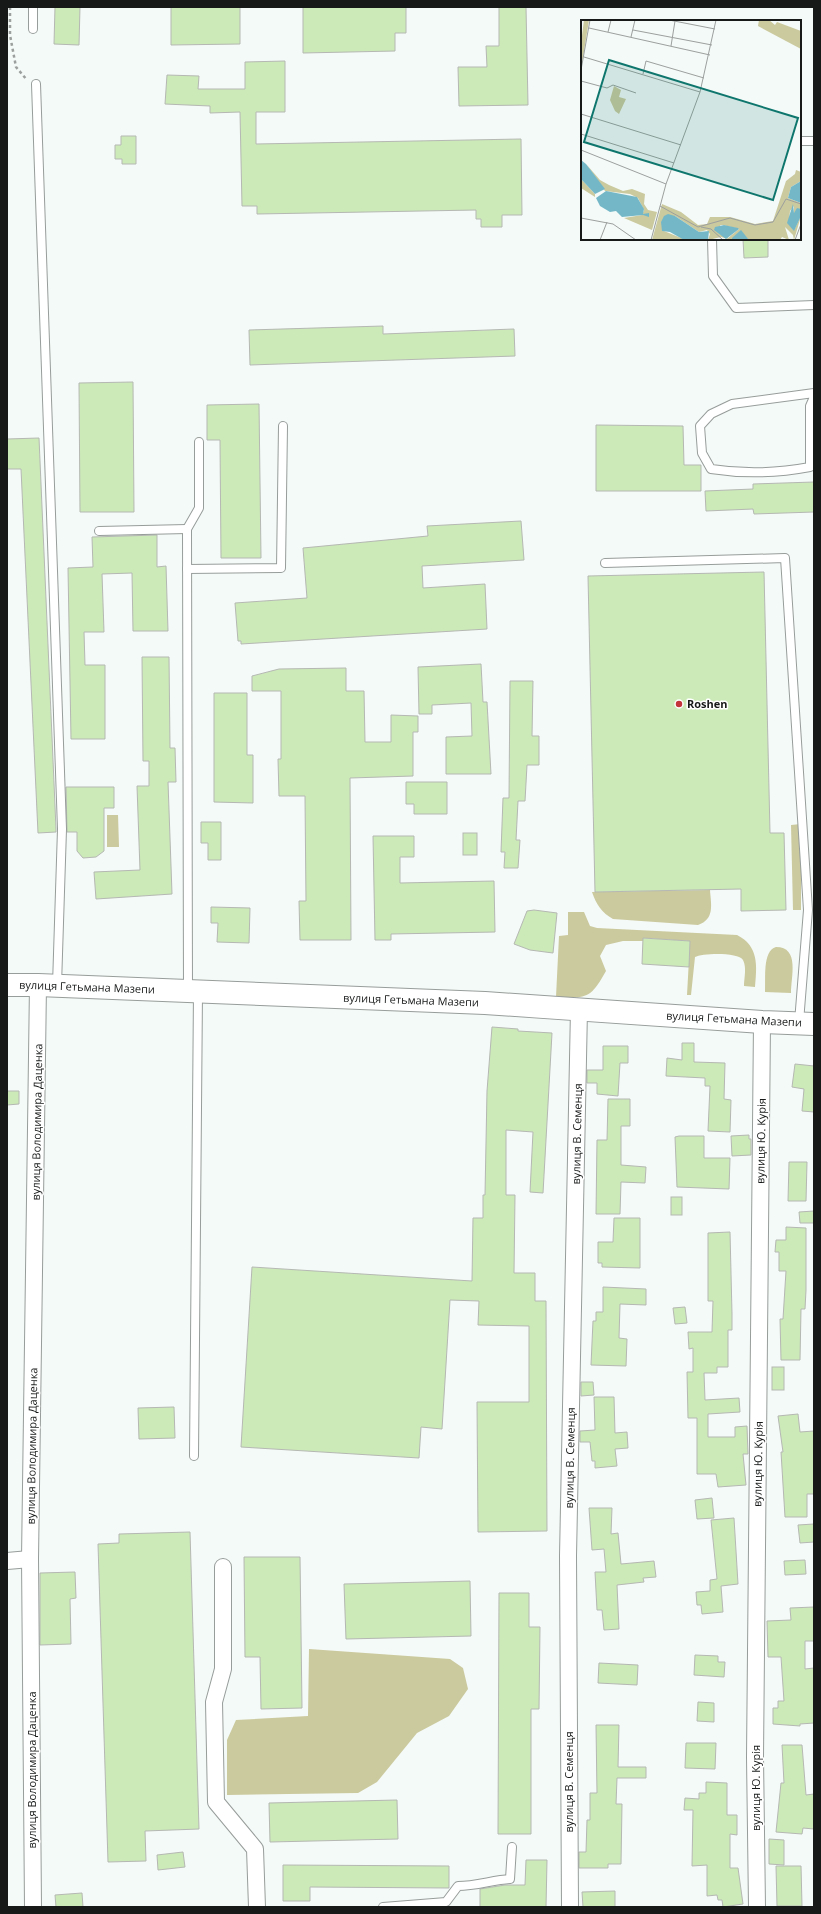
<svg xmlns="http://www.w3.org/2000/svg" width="821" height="1914" font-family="'Open Sans',sans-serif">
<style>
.green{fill:#cbc99e}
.building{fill:#cceab8;stroke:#b5b8b3}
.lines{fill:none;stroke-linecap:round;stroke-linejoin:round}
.lane-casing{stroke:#979d9a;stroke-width:10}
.street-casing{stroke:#979d9a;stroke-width:18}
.secondary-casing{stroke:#979d9a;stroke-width:24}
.path{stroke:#9b9f9d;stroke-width:2.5;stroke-dasharray:3 3;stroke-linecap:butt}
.lane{stroke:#fff;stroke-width:8}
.street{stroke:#fff;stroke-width:16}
.secondary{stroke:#fff;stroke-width:22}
.poi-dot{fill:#c3343a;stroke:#fff;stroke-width:1.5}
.labels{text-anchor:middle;stroke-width:3;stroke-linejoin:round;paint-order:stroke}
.poi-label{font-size:11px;font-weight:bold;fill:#171918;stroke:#fff;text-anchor:start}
.street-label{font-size:11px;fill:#171918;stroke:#fff}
.inset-road{fill:none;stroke:#9ca09e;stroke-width:1}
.view{fill:#0f766e;fill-opacity:0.15;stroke:#0f766e;stroke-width:2}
.inset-edge{fill:none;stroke:#171918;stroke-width:2}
</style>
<rect width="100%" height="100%" fill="#f4faf7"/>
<!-- green -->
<g class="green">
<polygon points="107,815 118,815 119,847 107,847"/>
<polygon points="801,824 801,910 793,910 791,825"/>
<path d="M710 890C711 905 715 919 698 925L613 919C602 913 596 904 592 892Z"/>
<path d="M568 912H584L590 926 597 928 737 935C759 946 757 966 755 987L744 986C744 978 747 968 743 960 739 952 702 953 695 957L691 995H687L690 941 643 938V941H623L606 945 600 956 606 971C590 999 588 998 556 997L559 936 568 935Z"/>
<path d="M776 947C800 947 791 977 791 993L765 992C766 980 762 951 776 947Z"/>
<polygon points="309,1649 450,1659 463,1668 468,1689 449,1716 417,1733 377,1782 358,1793 227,1795 227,1740 236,1720 308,1716"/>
</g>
<!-- building -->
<g class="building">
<polygon points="55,7 80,7 79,45 54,44"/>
<polygon points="171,7 240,7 240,44 171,45"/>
<polygon points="303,7 406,7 406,33 395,33 395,51 303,53"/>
<polygon points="499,7 526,7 528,105 459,106 458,67 487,67 486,46 499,46"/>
<polygon points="285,61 285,112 256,112 256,144 521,139 522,215 502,215 502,227 481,227 481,219 476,219 476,210 257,214 257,206 242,206 240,112 210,113 210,106 165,104 167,75 199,76 198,89 245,89 245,62"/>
<polygon points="121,136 136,136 136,164 122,164 122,159 115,159 115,145 121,145"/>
<polygon points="743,239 768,239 768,257 744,258"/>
<polygon points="383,326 383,334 514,329 515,356 250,365 249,330"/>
<polygon points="133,382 134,512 80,512 79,383"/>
<polygon points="259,404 261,558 221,558 220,440 207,440 207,405"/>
<polygon points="596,425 683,426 684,465 701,465 701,491 596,491"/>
<polygon points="39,438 56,829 56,832 38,833 21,469 7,469 7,439"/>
<polygon points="814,482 814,512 754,514 753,509 706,511 705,491 753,489 753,484"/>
<polygon points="521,521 524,560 422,566 423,588 485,584 487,629 241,644 241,641 238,641 235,603 307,598 303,548 428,536 427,526"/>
<polygon points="157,535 157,567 166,566 168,631 133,631 132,573 102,574 104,632 84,632 85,665 105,665 105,739 71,739 68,568 93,567 92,537"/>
<polygon points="764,572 770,833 784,833 786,910 741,911 741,889 595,892 588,576"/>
<polygon points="142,657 169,657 170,748 175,748 176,782 168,782 172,894 96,899 94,872 140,870 137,786 149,786 149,761 143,761"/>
<polygon points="481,664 483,702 487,702 491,774 446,774 446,737 472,736 471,703 432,705 432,714 419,714 418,667"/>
<polygon points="346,668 346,691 364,691 365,742 391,742 391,715 418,716 418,732 413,732 413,776 350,778 351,940 300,940 299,901 306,901 305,796 279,796 278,759 281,759 281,691 252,691 252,676 279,669"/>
<polygon points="510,681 533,681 532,736 539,736 539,765 527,765 525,801 518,801 516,840 520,840 518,868 504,868 505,852 501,852 503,798 509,798"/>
<polygon points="214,693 247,693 247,755 253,755 253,803 214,802"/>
<polygon points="406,782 447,782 447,814 414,814 414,804 406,804"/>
<polygon points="66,787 114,787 114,808 104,808 104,851 96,857 83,858 77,851 77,832 67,832"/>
<polygon points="201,822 221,822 221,860 208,860 208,843 201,843"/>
<rect x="463" y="833" width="14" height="22"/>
<polygon points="373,836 414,836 414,857 400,857 400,883 494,881 495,932 391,934 391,940 375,940"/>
<polygon points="211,907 250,908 249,943 217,942 218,923 211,923"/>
<polygon points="534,910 557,913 553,953 530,950 514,944 527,911"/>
<polygon points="643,938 690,941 689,967 642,964"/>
<polygon points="492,1027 518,1029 518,1031 552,1033 543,1193 530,1192 533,1132 506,1130 506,1195 515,1195 514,1273 535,1273 535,1301 546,1301 547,1531 478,1532 477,1402 529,1402 529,1326 478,1325 479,1301 450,1300 442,1429 421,1427 419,1458 241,1447 252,1267 472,1281 473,1218 483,1218 483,1195 485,1195 487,1091"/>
<polygon points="682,1043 694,1043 694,1062 725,1063 724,1099 731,1100 730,1132 708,1131 710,1086 705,1086 705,1078 666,1076 667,1058 682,1060"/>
<polygon points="603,1046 628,1046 628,1063 620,1063 618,1096 597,1094 597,1083 587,1083 587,1070 603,1070"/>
<polygon points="795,1064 814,1066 814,1112 802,1111 804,1089 792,1087"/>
<polygon points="7,1091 19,1091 19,1104 7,1105"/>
<polygon points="608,1099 630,1099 630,1126 621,1126 621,1165 646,1167 645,1183 621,1182 620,1214 596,1214 597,1140 607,1140"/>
<polygon points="749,1135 749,1139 751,1139 751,1155 732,1156 731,1136"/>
<polygon points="679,1136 704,1136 704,1158 730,1158 729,1189 677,1187 675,1137"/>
<polygon points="789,1162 807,1162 806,1201 788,1201"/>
<rect x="671" y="1197" width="11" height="18"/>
<polygon points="814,1211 814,1223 800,1223 799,1212"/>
<polygon points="614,1218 640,1218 640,1268 602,1267 602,1263 598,1263 598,1242 613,1242"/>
<polygon points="786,1227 806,1228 806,1290 805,1309 801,1309 800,1360 781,1360 780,1319 783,1319 786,1271 779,1271 779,1252 775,1252 776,1240 786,1240"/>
<polygon points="730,1232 732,1314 732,1330 728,1330 728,1367 717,1367 717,1373 704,1373 705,1400 739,1398 740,1412 708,1414 708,1437 735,1437 735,1427 747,1426 748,1454 743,1454 746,1485 718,1487 716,1474 697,1474 697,1418 688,1418 687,1372 693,1372 693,1348 689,1349 688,1332 712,1332 713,1301 708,1301 708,1233"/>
<polygon points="603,1287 646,1289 646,1305 620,1304 619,1338 627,1339 626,1366 591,1365 593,1321 596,1321 596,1312 603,1312"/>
<polygon points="685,1307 687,1323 675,1324 673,1308"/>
<rect x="772" y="1367" width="12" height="23"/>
<polygon points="581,1382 593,1382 594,1395 581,1396"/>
<polygon points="594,1397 614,1397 615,1433 627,1432 628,1448 615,1449 617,1466 595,1468 595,1461 592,1461 590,1442 580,1442 580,1431 595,1430"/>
<polygon points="174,1407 175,1438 139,1439 138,1408"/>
<polygon points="798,1414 800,1432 814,1431 814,1494 807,1494 807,1517 785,1517 781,1452 783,1452 778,1416"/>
<polygon points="712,1498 714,1518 697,1519 695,1500"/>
<polygon points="589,1508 612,1508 611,1534 618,1533 621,1564 654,1561 656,1577 643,1578 644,1582 617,1585 619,1629 604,1630 602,1610 597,1610 595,1572 606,1572 604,1549 592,1550"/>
<polygon points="734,1518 738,1584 721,1586 723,1612 702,1614 701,1605 697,1605 696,1592 710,1591 710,1580 717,1579 711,1520"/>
<polygon points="814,1524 814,1542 800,1543 798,1525"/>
<polygon points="190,1532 199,1829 145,1831 146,1861 108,1862 98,1544 119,1543 119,1534"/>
<polygon points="244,1557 300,1557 302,1708 261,1709 260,1657 245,1657"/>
<polygon points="805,1560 806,1574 785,1575 784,1561"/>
<polygon points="75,1572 76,1598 70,1599 71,1644 40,1645 40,1573"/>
<polygon points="470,1581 471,1636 346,1639 344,1584"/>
<polygon points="499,1593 529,1593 529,1627 540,1627 539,1709 531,1709 531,1834 498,1834"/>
<polygon points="814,1607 814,1641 805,1641 805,1669 814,1668 814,1723 800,1724 800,1726 773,1724 773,1708 778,1708 778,1701 784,1701 781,1657 768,1657 767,1621 791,1620 790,1608"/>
<polygon points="695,1655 718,1656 718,1662 725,1662 724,1677 694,1675"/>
<polygon points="599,1663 638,1665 637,1685 598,1683"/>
<polygon points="698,1702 714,1703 714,1722 697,1721"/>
<polygon points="596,1725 619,1725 618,1767 646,1767 646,1778 617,1778 616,1804 622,1804 621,1864 608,1864 608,1868 579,1868 579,1852 586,1852 587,1820 590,1820 590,1793 597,1793"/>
<polygon points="686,1743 716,1743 715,1769 685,1768"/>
<polygon points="782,1745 802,1745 806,1795 814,1794 814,1829 803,1828 802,1834 776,1832 781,1783 784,1783"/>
<polygon points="706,1782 727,1783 727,1815 737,1815 737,1835 730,1834 730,1868 738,1868 743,1904 723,1907 722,1900 718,1900 717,1895 707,1896 707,1865 692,1866 693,1810 684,1810 685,1798 699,1799 699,1793 706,1793"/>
<polygon points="397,1800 398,1839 270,1842 269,1803"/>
<polygon points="769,1839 784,1840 784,1865 769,1864"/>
<polygon points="183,1852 185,1867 158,1870 157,1855"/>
<polygon points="526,1860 547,1860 546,1907 480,1907 480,1889 505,1885 525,1885"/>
<polygon points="283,1865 449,1866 449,1888 310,1887 310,1901 283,1901"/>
<polygon points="776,1866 801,1866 802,1906 777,1906"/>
<polygon points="615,1891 615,1907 583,1907 582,1892"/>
<polygon points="82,1893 83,1907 56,1907 55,1895"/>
</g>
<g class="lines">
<!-- lane casing -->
<g class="lane-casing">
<g id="lane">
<polyline points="33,7 33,29"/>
<polyline points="36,84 62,829 57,985"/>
<polyline points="800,141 814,141"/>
<polyline points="712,239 713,276 736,308 814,305"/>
<path d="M814 393 732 404 711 414 700 426 702 453 711 469C743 474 778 473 810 467V406L814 397"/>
<polyline points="99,531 187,529"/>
<polyline points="605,563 785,558 808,910 799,1022"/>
<polyline points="187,569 281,568 283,426"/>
<polyline points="188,990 187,529 199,508 199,442"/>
<polyline points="194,1456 198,992"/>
<path d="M383 1907 446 1902 458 1886C476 1886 493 1880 510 1879L512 1847"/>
</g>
</g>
<!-- street casing -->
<g class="street-casing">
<g id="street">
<polyline points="7,1561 30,1559"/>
<polyline points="223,1567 223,1669 214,1702 216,1802 255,1849 257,1907"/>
<polyline points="33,1907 30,1559 38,985"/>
<polyline points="570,1907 568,1556 579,1009"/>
<polyline points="757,1907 755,1757 762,1022"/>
</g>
</g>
<!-- secondary casing -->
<g class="secondary-casing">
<polyline id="secondary" points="7,985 38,985 485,1003 762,1022 814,1024"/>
</g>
<!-- path -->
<polyline class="path" points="10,7 10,35 16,67 27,80"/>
<!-- lane -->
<use href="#lane" class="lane"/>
<!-- street -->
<use href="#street" class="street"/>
<!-- secondary -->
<use href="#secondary" class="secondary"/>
</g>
<!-- markers -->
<circle class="poi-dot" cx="679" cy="704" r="4"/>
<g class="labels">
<!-- poi labels -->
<g class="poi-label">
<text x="687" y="708">Roshen</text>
</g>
<!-- street labels -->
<g class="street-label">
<text transform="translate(87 987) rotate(2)" y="4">вулиця Гетьмана Мазепи</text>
<text transform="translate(411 1000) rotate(2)" y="4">вулиця Гетьмана Мазепи</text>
<text transform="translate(734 1019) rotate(3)" y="4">вулиця Гетьмана Мазепи</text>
<text transform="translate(37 1122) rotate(-89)" y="4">вулиця Володимира Даценка</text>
<text transform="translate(577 1134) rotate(-89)" y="4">вулиця В. Семенця</text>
<text transform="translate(761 1141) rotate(-89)" y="4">вулиця Ю. Курія</text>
<text transform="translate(32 1446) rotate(-89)" y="4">вулиця Володимира Даценка</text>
<text transform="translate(570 1458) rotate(-89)" y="4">вулиця В. Семенця</text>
<text transform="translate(758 1464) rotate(-89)" y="4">вулиця Ю. Курія</text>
<text transform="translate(32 1770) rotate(-90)" y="4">вулиця Володимира Даценка</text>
<text transform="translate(569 1782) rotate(-90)" y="4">вулиця В. Семенця</text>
<text transform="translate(756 1788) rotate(-90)" y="4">вулиця Ю. Курія</text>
</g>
</g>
<!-- overview -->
<g transform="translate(581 20)">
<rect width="220" height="220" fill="#f4faf7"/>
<path d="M3 0H8L0 50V23ZM178 0H188L194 5 196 2 220 11V29L177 6ZM33 66 40 70 38 77 45 79 38 94 34 91 29 80ZM5 144 19 160 28 165 42 171 51 169 64 174 63 184 67 190 76 192 71 210 43 198 61 195 63 190 57 178 49 174 24 171ZM215 150 220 152V161L210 167 207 178 220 183V189L213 194V186L209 191 208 200 214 208 220 196 213 220 212 215 204 207 208 220 201 217 199 220H168L160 212 151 220 140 217 127 220 129 214 126 210 118 212 94 196 83 211 105 220H71L81 184 100 192 117 205 126 204 129 197H149L174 204 192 201 205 161 214 154ZM139 205H142L158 209 147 218ZM0 159 14 174V177L0 168Z" fill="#cbc99e" fill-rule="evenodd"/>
<path d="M0 140 5 144 24 169 14 174 0 159ZM220 161V183L207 178 210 167ZM25 171 56 177 63 189 62 194 68 193V197L62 195 41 197 35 191 29 192 19 186 15 178ZM212 184 213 193 216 188 220 189V196L213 211 206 203ZM87 194 94 196 118 212 128 211 127 220H103L89 212 81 211 80 202 83 196ZM143 205 157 208 158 209 145 219 133 210 134 207ZM160 210 168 220H151V218Z" fill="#74b8c8"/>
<path class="inset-road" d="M88 0 134 9M8 8 129 35M52 10 131 25M27 12 30 0M50 17 54 0M90 26 94 1M3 37 119 72M0 50 9 0M62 54 65 41 123 58M0 61 26 68 32 65 55 73M0 94 100 125M0 114 93 143M0 130 85 164M79 186 117 207 149 198 174 205 192 202 205 179 220 184M0 198 32 204 55 220M120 207 130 209 142 220M19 220 26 202M70 220 85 164 119 72 135 0M214 220 220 204"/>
<path class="view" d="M28 40 217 98 192 180 3 122Z"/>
<rect width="220" height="220" class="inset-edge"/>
</g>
<!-- border -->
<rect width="821" height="1914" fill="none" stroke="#171918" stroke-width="16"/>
</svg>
